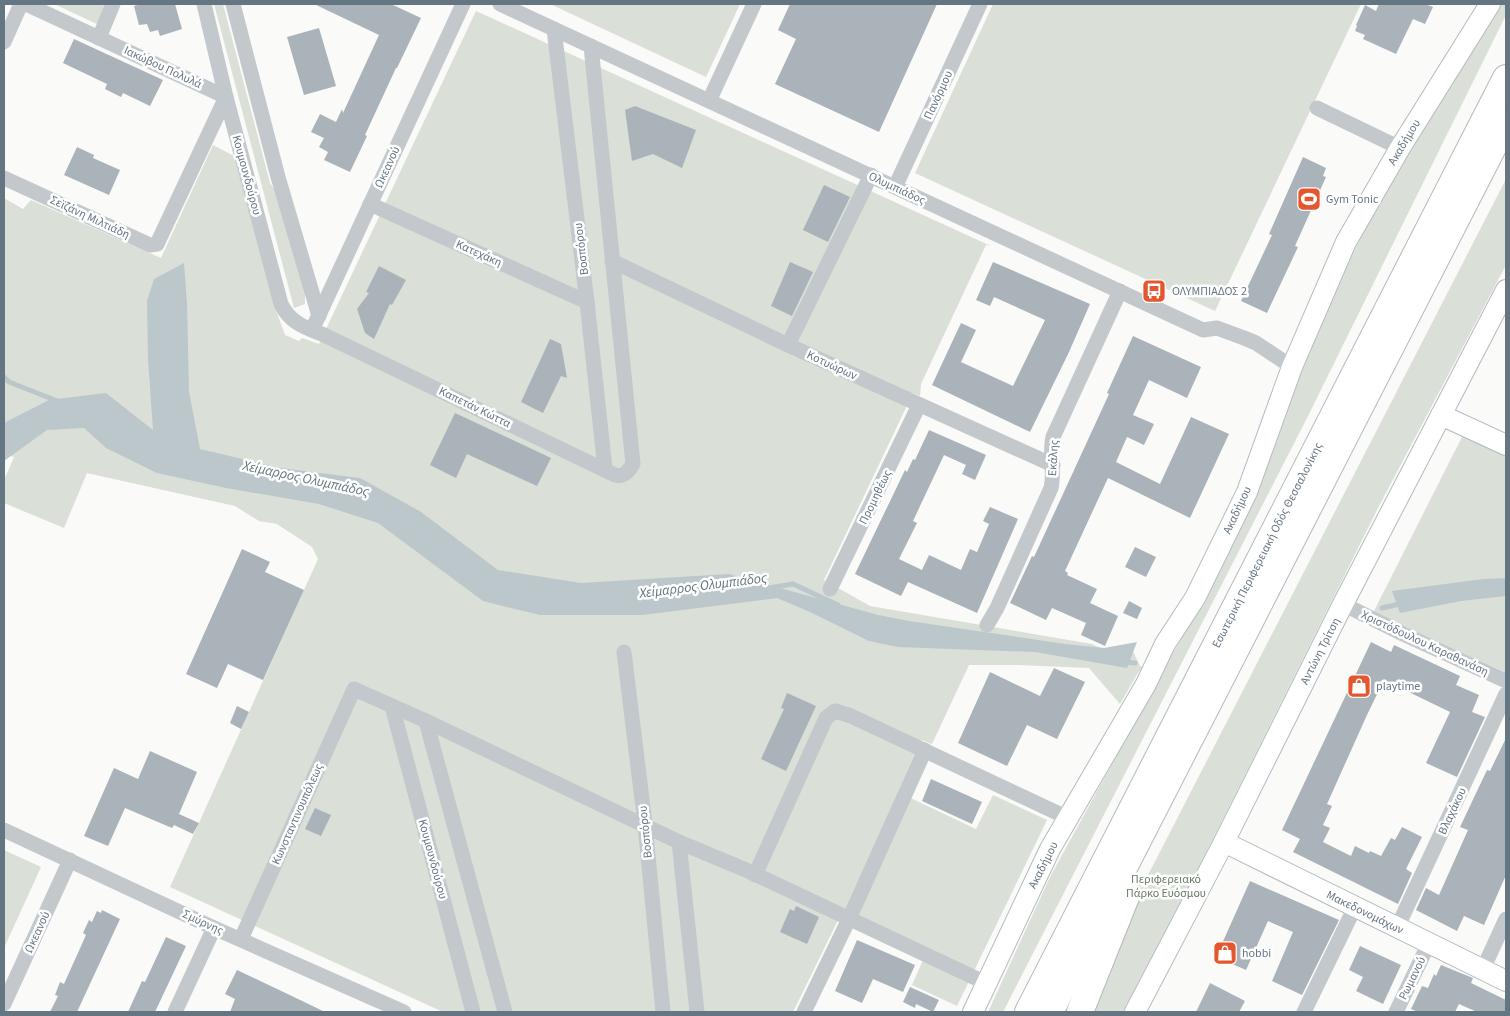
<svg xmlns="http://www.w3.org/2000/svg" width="1510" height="1016" font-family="'Source Sans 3',sans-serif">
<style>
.green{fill:#dadfd7}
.water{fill:#bbc7cb}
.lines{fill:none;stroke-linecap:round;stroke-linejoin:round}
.stream{stroke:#bbc7cb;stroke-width:5}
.building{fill:#aab3b9}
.secondary-casing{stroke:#b3babf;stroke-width:22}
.highway-casing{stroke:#b4b9bd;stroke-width:28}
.street{stroke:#c3c8cc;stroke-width:15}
.secondary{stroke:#fff;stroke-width:20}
.highway{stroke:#fff;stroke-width:26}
.labels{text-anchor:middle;stroke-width:5;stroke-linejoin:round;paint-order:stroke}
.street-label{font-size:12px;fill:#657683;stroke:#fff}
.poi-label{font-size:12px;fill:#657683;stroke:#fff;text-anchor:start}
.park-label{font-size:12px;fill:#687a64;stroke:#fff}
.water-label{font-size:14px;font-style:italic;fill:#60757c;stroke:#fff}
</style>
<rect width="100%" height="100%" fill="#fafaf8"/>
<!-- green -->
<g class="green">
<polygon points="54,4 101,4 107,7 99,25"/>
<polygon points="214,4 223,4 270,183 276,192 305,292 305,304 294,308"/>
<polygon points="550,4 740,4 706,77"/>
<polygon points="993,4 1361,4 1215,311 915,173"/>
<polygon points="1496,4 1506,4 1506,15 1307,418 1003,1012 988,1012 1051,875 1182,637 1240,520 1291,389 1334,291 1364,231"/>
<polygon points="476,11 991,246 986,245 921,384 920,396 913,393 824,580 870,606 1092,644 1101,648 1133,651 1140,666 1142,667 1142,671 1139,671 1120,704 1089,668 1018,665 969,665 932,744 921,740 898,792 976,829 993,795 1047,820 957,1006 912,985 928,949 844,908 793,1012 443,1012 170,887 318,559 312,547 277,524 259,521 235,506 87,473 64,528 4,503 4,480 14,457 4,454 4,198 23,209 31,200 161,258 213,145 234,156 274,305 285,335 299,341 302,338 319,344"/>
<polygon points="1506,179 1506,265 1378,508 1127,1012 1085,1012 1146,879"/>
<polygon points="1463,435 1506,456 1506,669 1505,672 1373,613"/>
<polygon points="4,850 41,867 4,948"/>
</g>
<!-- water -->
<g class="water">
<polygon points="184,263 187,304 189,392 200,449 280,468 360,478 421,512 498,570 581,583 729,574 878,615 909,621 1065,644 1104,648 1137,642 1127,668 1035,652 898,647 869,641 810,612 777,598 642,615 540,615 483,601 378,523 319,504 226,488 157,473 106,448 84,428 47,430 4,461 4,423 49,400 106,393 153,430 148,359 147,301 154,279"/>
<polygon points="1506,578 1506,596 1461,601 1400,613 1392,591 1483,579"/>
</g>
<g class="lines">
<!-- stream -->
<g class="stream">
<polyline points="4,377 9,382 60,402"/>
<polyline points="769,588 793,584 838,605"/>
<polyline points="1382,608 1404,603"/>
<polyline points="1125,662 1135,663"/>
</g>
</g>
<!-- building -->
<g class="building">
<polygon points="141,4 175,4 182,29 160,36 158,30 150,32 147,24 139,25 134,6"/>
<polygon points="314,4 391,4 421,18 397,68 396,68 365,135 367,136 350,172 324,160 328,152 319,147 324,138 311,132 320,114 336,122 342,109 343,113 379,35"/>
<polygon points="790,4 937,4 879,132 775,84 796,39 778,30"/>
<polygon points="1379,4 1425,4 1433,7 1425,24 1413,19 1396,54 1363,39 1365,35 1355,31 1357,26 1356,25 1365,5 1376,11"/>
<polygon points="319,28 336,86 304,95 287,37"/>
<polygon points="74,39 163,80 150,106 123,93 121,97 105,89 107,84 63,63"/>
<polygon points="635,106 696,130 682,168 653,154 632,161 625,110"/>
<polygon points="77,147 94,155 93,158 120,170 109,195 64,175"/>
<polygon points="1303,157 1326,168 1323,176 1326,177 1295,246 1298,247 1267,313 1241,301 1272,235 1269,234"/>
<polygon points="824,185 850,197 828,242 803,230"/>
<polygon points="790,262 813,272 792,316 771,306"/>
<polygon points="993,262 1090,304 1069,352 1030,432 932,385 961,323 976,330 961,362 1013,386 1045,320 994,297 990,306 976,300"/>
<polygon points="379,266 406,280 392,305 390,304 374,339 365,333 357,309 369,293 366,292"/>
<polygon points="1133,336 1201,367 1187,398 1149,380 1133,415 1154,424 1144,445 1127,437 1116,462 1160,484 1191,417 1229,434 1190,518 1108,478 1065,571 1068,573 1067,575 1097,589 1090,603 1118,616 1105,646 1081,635 1086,623 1052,608 1046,620 1010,603 1032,556 1034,557 1063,494 1109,394 1107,393"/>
<polygon points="550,339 561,344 567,378 561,376 543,413 521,402"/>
<polygon points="455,413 551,458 537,486 467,454 456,478 430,465"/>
<polygon points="929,430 986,455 975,480 962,474 966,465 944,455 913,521 917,523 899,559 922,570 929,555 961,570 970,549 977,552 989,524 983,521 990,507 1018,519 977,613 908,582 901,596 855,574 905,470 907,472 913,459 915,460"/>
<polygon points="1135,547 1156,557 1146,577 1125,567"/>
<polygon points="242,549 270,562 265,572 304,590 263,680 228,664 217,688 186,674"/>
<polygon points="1129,601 1142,608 1137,619 1123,613"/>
<polygon points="1371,642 1391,652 1394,645 1460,676 1456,685 1479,695 1472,712 1485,717 1457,777 1426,763 1450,712 1384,680 1367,715 1327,804 1332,806 1323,825 1330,828 1323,842 1351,856 1355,846 1369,853 1370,851 1381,856 1391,838 1395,840 1402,827 1422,837 1406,869 1412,873 1398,904 1293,852 1300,839 1282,830"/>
<polygon points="1054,668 1085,682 1057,739 1027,725 1007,766 958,743 990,672 1040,696"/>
<polygon points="787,693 816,706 786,771 761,759 784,709 781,708"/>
<polygon points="237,706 249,712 241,729 230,723"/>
<polygon points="1506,738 1506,875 1484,925 1464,916 1457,931 1416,910 1426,888 1439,895 1468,830 1460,827 1487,770 1490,771"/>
<polygon points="150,751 197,772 179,814 199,823 193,834 174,825 172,828 125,808 108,846 84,836 114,768 138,779"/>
<polygon points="931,779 982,802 972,824 922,801"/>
<polygon points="315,808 331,815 321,836 305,829"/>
<polygon points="1250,881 1339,920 1302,995 1272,981 1293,932 1268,921 1246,970 1216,957"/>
<polygon points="796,906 819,917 807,944 780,932 790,909 794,911"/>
<polygon points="102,910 120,919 77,1012 50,1012 58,996 55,995 60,982 64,984 86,935 83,933 89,920 92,922 97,911 101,913"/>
<polygon points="166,937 186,946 155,1012 128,1012 142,981 145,982"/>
<polygon points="857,940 915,965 903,992 873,979 862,1003 835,991"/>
<polygon points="1360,946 1401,965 1383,1004 1356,991 1363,977 1349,970"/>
<polygon points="1441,965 1473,978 1471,983 1506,1000 1506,1012 1477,1012 1459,1004 1455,1012 1418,1012 1411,1009 1422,986 1428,988 1434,974 1436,976"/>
<polygon points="237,970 296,998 325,1012 230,1012 235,999 225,994"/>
<polygon points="1210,983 1245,1001 1239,1012 1196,1012"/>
<polygon points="910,987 939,1000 933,1012 916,1004 915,1008 903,1002"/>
</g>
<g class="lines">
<!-- secondary casing -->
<g class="secondary-casing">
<g id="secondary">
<polyline points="1441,415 1506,445"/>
<polyline points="1224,842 1506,981"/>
<polyline points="973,1012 1050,849 1146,684 1165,644 1195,598 1247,492 1292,367 1346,242 1400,148 1490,4"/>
<polyline points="1135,1012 1224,842 1343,604 1506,290"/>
</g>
</g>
<!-- highway casing -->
<g class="highway-casing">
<g id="highway">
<polyline points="1028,1012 1506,78"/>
<polyline points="1050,1012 1506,122"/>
<polyline points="1080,1012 1128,892"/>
</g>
</g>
<!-- street -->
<g class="street">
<path d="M204 4 226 97 281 304C290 323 306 328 324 335L615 475C624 477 628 472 633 464L591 46"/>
<polyline points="233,4 278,177 319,316"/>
<polyline points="500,4 1203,330 1217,328 1244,338 1256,343 1292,367"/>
<polyline points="554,29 587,302 605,469"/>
<polyline points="99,38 113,4"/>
<polyline points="4,42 21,4"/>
<polyline points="709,101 754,4"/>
<polyline points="1317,108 1400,148"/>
<polyline points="4,178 150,245 157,244 226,97 26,4"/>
<polyline points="895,187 980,4"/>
<polyline points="370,204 587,302"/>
<polyline points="612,261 788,345 1053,465"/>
<polyline points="312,330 463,4"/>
<polyline points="788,345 871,175"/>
<polyline points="830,589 919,405"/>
<polyline points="1343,604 1403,634 1506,681"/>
<path d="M987 625 997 608 1051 488C1055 471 1049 454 1053 437L1120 291"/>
<polyline points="624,652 645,824 663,1012"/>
<polyline points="392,706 473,1012"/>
<polyline points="426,721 505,1012"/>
<polyline points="4,830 214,928 404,1012"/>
<polyline points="679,842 697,1012"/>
<polyline points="755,875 826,718 835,711 851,716 1068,818"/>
<polyline points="1397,928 1506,694"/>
<polyline points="241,939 354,689 426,721 679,842 746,870 986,983"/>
<polyline points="1483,969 1506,919"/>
<polyline points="4,1004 70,860"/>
<polyline points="175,1012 214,928"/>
<polyline points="804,1012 849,919 925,750"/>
<polyline points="1304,1012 1355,907"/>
<polyline points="1396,1012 1429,943"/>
</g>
<!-- secondary -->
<use href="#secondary" class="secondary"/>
<!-- highway -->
<use href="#highway" class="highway"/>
</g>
<!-- icons -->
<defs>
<g id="stadium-square" transform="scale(1.25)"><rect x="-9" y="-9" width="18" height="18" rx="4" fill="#e4572e" stroke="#fff"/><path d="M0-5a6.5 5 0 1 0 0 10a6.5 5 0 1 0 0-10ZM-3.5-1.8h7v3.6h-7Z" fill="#fff"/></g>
<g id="bus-square" transform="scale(1.25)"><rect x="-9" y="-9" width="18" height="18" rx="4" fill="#e4572e" stroke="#fff"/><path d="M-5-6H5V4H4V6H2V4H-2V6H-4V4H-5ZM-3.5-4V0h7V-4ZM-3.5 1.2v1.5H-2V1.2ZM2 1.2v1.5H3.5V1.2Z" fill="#fff"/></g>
<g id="shop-square" transform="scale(1.25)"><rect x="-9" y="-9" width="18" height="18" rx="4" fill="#e4572e" stroke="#fff"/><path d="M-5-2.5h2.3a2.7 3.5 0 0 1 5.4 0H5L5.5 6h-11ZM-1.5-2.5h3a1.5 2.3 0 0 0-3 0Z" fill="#fff"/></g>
</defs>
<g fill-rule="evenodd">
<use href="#stadium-square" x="1309" y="199"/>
<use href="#bus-square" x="1154" y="291"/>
<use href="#shop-square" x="1359" y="686"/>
<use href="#shop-square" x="1225" y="953"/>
</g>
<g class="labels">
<!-- street labels -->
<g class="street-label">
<text transform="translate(163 67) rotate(25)" y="4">Ιακώβου Πολυλά</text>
<text transform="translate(938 95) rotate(-65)" y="4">Πανόρμου</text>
<text transform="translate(1404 142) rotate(-59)" y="4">Ακαδήμου</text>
<text transform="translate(387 167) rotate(-65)" y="4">Ωκεανού</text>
<text transform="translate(247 175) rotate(75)" y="4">Κουμουνδούρου</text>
<text transform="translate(897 188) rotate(25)" y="4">Ολυμπιάδος</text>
<text transform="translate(90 217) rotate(25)" y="4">Σεϊζάνη Μιλτιάδη</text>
<text transform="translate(581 249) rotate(-97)" y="4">Βοσπόρου</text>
<text transform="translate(479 253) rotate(24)" y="4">Κατεχάκη</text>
<text transform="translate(832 365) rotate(25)" y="4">Κοτυώρων</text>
<text transform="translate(475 407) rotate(26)" y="4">Καπετάν Κώττα</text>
<text transform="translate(1053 458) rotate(-87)" y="4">Εκάλης</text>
<text transform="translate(875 497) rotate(-64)" y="4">Προμηθέως</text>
<text transform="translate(1237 510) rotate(-65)" y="4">Ακαδήμου</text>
<text transform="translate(1267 545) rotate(-63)" y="4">Εσωτερική Περιφερειακή Οδός Θεσσαλονίκης</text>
<text transform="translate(1425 643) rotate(25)" y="4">Χριστόδουλου Καραθανάση</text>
<text transform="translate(1320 651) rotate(-63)" y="4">Αντώνη Τρίτση</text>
<text transform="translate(1452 811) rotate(-65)" y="4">Βλαχάκου</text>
<text transform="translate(297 814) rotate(-66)" y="4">Κωνσταντινουπόλεως</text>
<text transform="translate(645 832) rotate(-96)" y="4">Βοσπόρου</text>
<text transform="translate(433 859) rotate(75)" y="4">Κουμουνδούρου</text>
<text transform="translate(1043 865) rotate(-63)" y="4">Ακαδήμου</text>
<text transform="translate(1365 912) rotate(26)" y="4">Μακεδονομάχων</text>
<text transform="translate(203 922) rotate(25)" y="4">Σμύρνης</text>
<text transform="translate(37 932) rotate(-65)" y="4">Ωκεανού</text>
<text transform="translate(1412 978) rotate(-64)" y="4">Ρωμανού</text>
</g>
<!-- poi labels -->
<g class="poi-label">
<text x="1326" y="203">Gym Tonic</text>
<text x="1172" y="295">ΟΛΥΜΠΙΑΔΟΣ 2</text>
<text x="1376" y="690">playtime</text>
<text x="1242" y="957">hobbi</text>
</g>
<!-- park labels -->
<g class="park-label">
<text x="1166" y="883">Περιφερειακό<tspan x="1166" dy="14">Πάρκο Ευόσμου</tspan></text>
</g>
<!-- water labels -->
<g class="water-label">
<text transform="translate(306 478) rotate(12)" y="5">Χείμαρρος Ολυμπιάδος</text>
<text transform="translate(703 585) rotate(-7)" y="5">Χείμαρρος Ολυμπιάδος</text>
</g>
</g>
<!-- border -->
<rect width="1510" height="1016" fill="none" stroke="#657683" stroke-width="10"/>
</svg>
